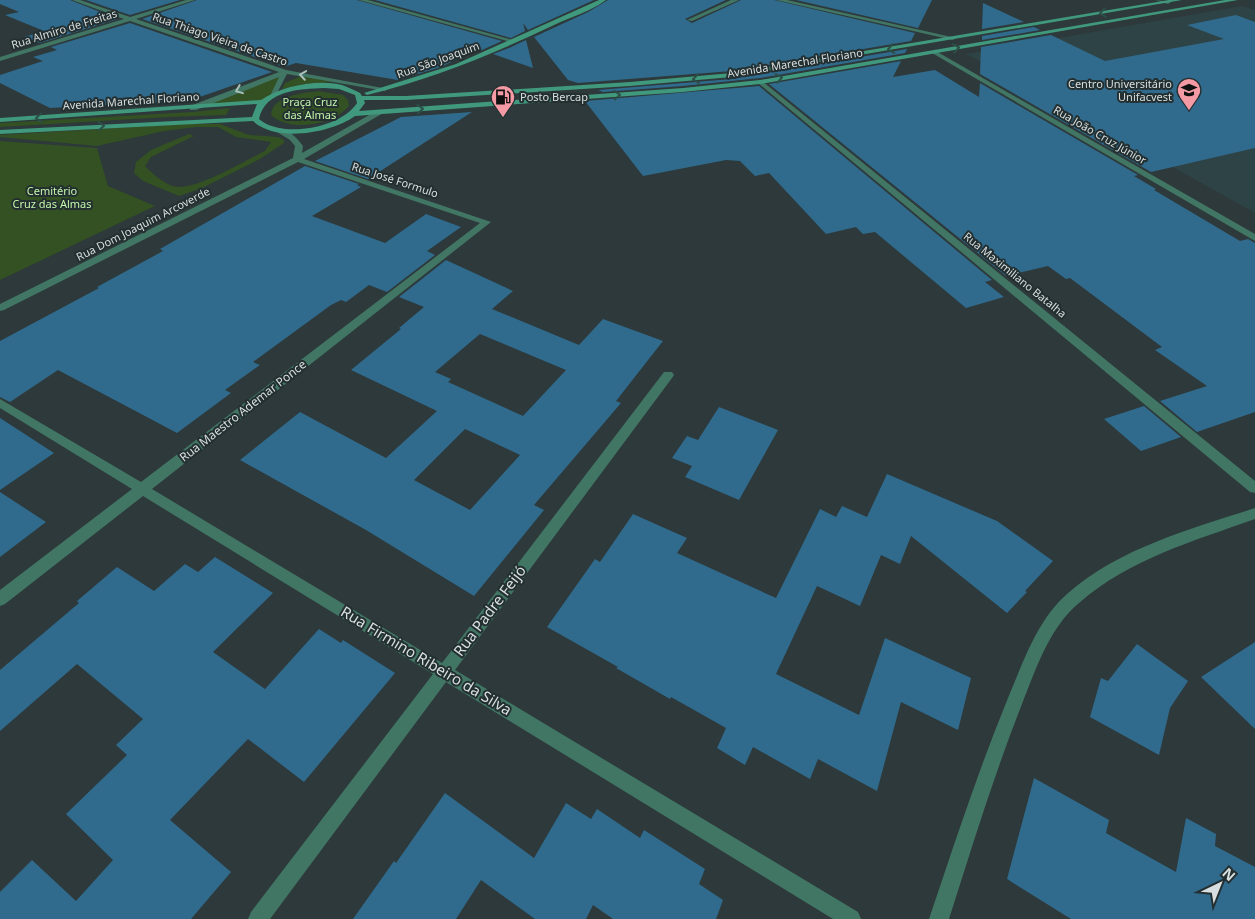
<svg xmlns="http://www.w3.org/2000/svg" width="1255" height="919" font-family="'Noto Sans',sans-serif">
<style>
.built{fill:#2e4345}
.green{fill:#335123}
.building{fill:#306b8d;fill-rule:evenodd}
.lines{fill:none;stroke-linecap:round;stroke-linejoin:round}
.street{fill:#427664;fill-rule:evenodd}
.secondary{fill:#40997d;fill-rule:evenodd}
.oneway{stroke:#2c4f47}
.oneway2{stroke:#abc0bb}
.labels{text-anchor:middle;stroke-width:4;stroke-linejoin:round;paint-order:stroke}
.far-street-label{font-size:11px;fill:#d8dfe0;stroke:#232f30}
.far-poi-label{font-size:11px;fill:#d8dfe0;stroke:#232f30;text-anchor:end}
.far-park-label{font-size:11px;fill:#c3f5aa;stroke:#232f30}
.street-label{font-size:12px;fill:#d8dfe0;stroke:#232f30}
.near-street-label{font-size:15px;fill:#d8dfe0;stroke:#232f30}
</style>
<rect width="100%" height="100%" fill="#2d393a"/>
<!-- built -->
<polygon class="built" points="1242,6 1255,10 1255,213 1035,90 966,54"/>
<!-- green -->
<g class="green">
<polygon points="285,72 273,96 262,102 193,108"/>
<polygon points="299,77 310,77 333,82 306,84 282,89 285,83"/>
<path d="M318 91 343 95 348 100 349 106C333 125 290 133 271 115 273 95 303 93 318 91Z"/>
<polygon points="230,108 226,115 168,117 0,127 0,123 192,112"/>
<path d="M183 124H220L249 135 278 137 284 140V143L260 159 202 188 179 196 143 181 134 173 136 162 151 150 189 134 194 136 151 157 145 166C153 174 166 186 178 187 200 188 244 161 265 151L271 142 236 137 218 127H196L164 131 97 146 0 137V135Z"/>
<polygon points="0,141 97,148 108,186 155,206 0,280"/>
</g>
<!-- building -->
<g class="building">
<polygon points="0,0 70,0 118,19 40,43 24,37 44,31 5,15 19,12 0,4"/>
<polygon points="86,0 180,0 130,15"/>
<polygon points="197,0 357,0 502,41 482,50 465,55 441,67 398,80 296,63 284,67 142,19"/>
<polygon points="375,0 594,0 528,30 523,23 525,31 511,38"/>
<polygon points="608,0 726,0 685,19 692,23 741,0 774,0 915,33 911,41 732,71 578,83 568,80 534,37 588,12"/>
<polygon points="796,0 932,0 918,28"/>
<polygon points="983,3 1024,22 982,29"/>
<polygon points="1236,15 1255,22 1255,148 1151,172 980,74 981,47 1051,35 1105,61 1224,39 1187,25"/>
<polygon points="130,23 272,72 188,101 50,108 0,83 0,75 43,61 33,57 57,50 51,47"/>
<polygon points="1034,27 1040,30 982,40 982,36"/>
<polygon points="526,40 533,68 493,54 509,48"/>
<polygon points="907,49 905,53 760,78 683,86 603,92 598,90 732,79"/>
<polygon points="901,61 893,77 935,70 979,97 980,83 1138,175 1134,176 1156,189 1154,190 1240,241 1248,239 1255,243 1255,412 1197,432 1160,401 1207,386 1155,350 1162,347 1070,278 1066,279 1048,266 1006,276 769,84"/>
<polygon points="759,86 992,280 985,282 1004,297 966,308 875,232 863,234 856,227 826,234 769,173 755,176 740,161 726,160 643,176 585,101"/>
<polygon points="472,112 368,179 315,161 401,117"/>
<polygon points="305,166 359,184 357,185 361,187 312,216 385,243 426,214 461,227 427,251 435,255 387,292 369,285 346,302 341,300 331,305 253,362 260,365 225,390 231,393 177,433 58,370 10,402 0,397 0,341 99,288 97,287 163,251 160,249"/>
<path d="M446 260 513 291 492 309 579 345 603 319 663 341 616 401 621 403 534 505 544 510 474 596 366 530 240 460 300 412 386 458 437 411 351 370 401 329 399 328 424 307 399 297ZM480 334 566 370 523 416 448 382 451 379 435 372ZM465 429 520 455 470 510 414 480Z"/>
<polygon points="1144,406 1181,437 1141,451 1104,419"/>
<polygon points="719,407 778,430 739,500 685,477 692,466 672,458 687,436 698,440"/>
<polygon points="0,418 54,453 0,490"/>
<polygon points="887,474 997,521 1053,561 1025,591 1027,592 1007,613 911,536 900,564 881,555 860,606 817,586 776,674 859,715 885,638 971,678 958,730 901,702 877,791 818,759 810,779 753,747 745,765 717,748 726,728 671,697 670,699 616,668 618,667 547,627 595,559 600,562 633,514 687,538 677,553 776,598 820,509 836,517 842,506 867,517"/>
<polygon points="0,492 46,522 0,557"/>
<polygon points="215,557 273,593 213,652 265,689 319,629 341,643 343,640 395,673 304,782 248,739 170,820 231,872 191,919 0,919 0,892 32,860 76,901 113,860 66,814 127,755 116,745 143,719 77,664 0,731 0,670 79,603 77,601 117,567 154,591 185,564 198,572"/>
<polygon points="1255,642 1255,729 1201,677"/>
<polygon points="1137,644 1188,681 1170,708 1159,755 1090,717 1101,678 1108,681"/>
<polygon points="1034,778 1109,820 1106,833 1176,872 1186,818 1216,834 1215,846 1255,867 1255,919 1071,919 1007,879"/>
<polygon points="445,793 534,858 566,803 591,819 597,809 640,838 644,830 705,869 699,884 723,900 716,919 613,919 593,905 586,919 535,919 481,880 456,919 353,919 394,861 396,863"/>
</g>
<g class="lines">
<!-- street -->
<g class="street">
<polygon points="72,0 80,0 130,17 186,0 195,0 136,19 286,70 388,89 385,91 287,74 275,97 270,96 279,77 196,110 190,110 190,106 279,72 130,21 0,61 0,57 124,19"/>
<polygon points="359,0 368,0 516,41 511,42"/>
<polygon points="731,0 739,0 692,21 687,20"/>
<polygon points="776,0 787,0 956,38 953,40"/>
<polygon points="1155,0 1171,2 1168,4"/>
<polygon points="934,50 1255,234 1255,241 932,53 932,51"/>
<polygon points="758,81 762,81 1255,481 1255,493 1250,492 758,83"/>
<path d="M378 110 385 112 304 159 491 222 152 489 442 663 664 372H672L674 375 672 378 455 670 858 912 861 919H833L446 682 270 919H248L251 912 433 674 143 496 5 604 0 606V590L132 489 0 408V399L141 482 480 223 298 162 4 310 0 311V304L293 158 295 146 290 140 277 132V128C288 128 297 138 303 146L302 153Z"/>
<path d="M1255 508V519C1194 541 1129 559 1079 603 1049 628 1036 669 1022 704 994 775 972 847 949 919H929C954 845 978 771 1008 698 1023 663 1037 620 1067 594 1119 548 1191 529 1255 508Z"/>
</g>
<!-- secondary -->
<g class="secondary">
<path d="M599 0H606C591 11 571 17 554 25 493 54 432 79 367 95L364 93 456 64Z"/>
<path d="M1169 0H1182L732 77 630 86 406 100H364L365 103 359 111 683 88 760 80 1225 0H1238L760 84 683 92 355 116C332 133 276 143 253 121L0 134V130L252 117 257 104 0 122V118L261 100C282 86 317 79 342 85 348 87 354 90 360 93L362 96H406L630 82 732 73ZM324 88 339 89 355 95 357 103C341 128 282 139 259 119 265 90 300 89 324 88Z"/>
</g>
</g>
<!-- one-way arrows -->
<defs><path id="oneway-chevron" d="M-2-3.5L2.5 0L-2 3.5" fill="none" stroke-width="1.6" stroke-linecap="round" stroke-linejoin="round" transform="scale(1.25)"/></defs>
<g class="oneway">
<use href="#oneway-chevron" transform="translate(1103 13) rotate(170)"/>
<use href="#oneway-chevron" transform="translate(956 48) rotate(-10)"/>
<use href="#oneway-chevron" transform="translate(891 49) rotate(170)"/>
<use href="#oneway-chevron" transform="translate(779 78) rotate(-10)"/>
<use href="#oneway-chevron" transform="translate(696 79) rotate(174)"/>
<use href="#oneway-chevron" transform="translate(617 95) rotate(-4)"/>
<use href="#oneway-chevron" transform="translate(420 109) rotate(-4)"/>
<use href="#oneway-chevron" transform="translate(39 118) rotate(176)"/>
<use href="#oneway-chevron" transform="translate(101 126) rotate(-3)"/>
</g>
<g class="oneway2">
<use href="#oneway-chevron" transform="translate(303 75) rotate(-171)"/>
<use href="#oneway-chevron" transform="translate(239 90) rotate(158)"/>
</g>
<!-- icons -->
<defs>
<g id="university-pin" transform="scale(1.25)"><path d="M0 17L-7.5 6A9.5 9.5 0 1 1 7.5 6Z" fill="#f49aa5" stroke="#232f30"/><path d="M0-5L7-2L0 1L-7-2ZM-4 1L0 2.5L4 1V4Q0 6-4 4Z" fill="#111"/></g>
<g id="fuel-pin" transform="scale(1.25)"><path d="M0 17L-7.5 6A9.5 9.5 0 1 1 7.5 6Z" fill="#f49aa5" stroke="#232f30"/><path d="M-5.5-6h7V0h2V4h1.3V-2.5L3-4.5l.8-.8L6-3V5H2.5V1h-1V6h-7ZM-4.2-4.7v3.2H.2V-4.7Z" fill="#111"/></g>
</defs>
<g fill-rule="evenodd">
<use href="#university-pin" x="1189" y="90"/>
<use href="#fuel-pin" x="503" y="97"/>
</g>
<g class="labels">
<!-- far-street labels -->
<g class="far-street-label">
<text transform="translate(64 29) rotate(-17)" y="4">Rua Almiro de Freitas</text>
<text transform="translate(220 39) rotate(19)" y="4">Rua Thiago Vieira de Castro</text>
<text transform="translate(438 60) rotate(-20)" y="4">Rua São Joaquim</text>
<text transform="translate(795 63) rotate(-9)" y="4">Avenida Marechal Floriano</text>
<text transform="translate(131 101) rotate(-4)" y="4">Avenida Marechal Floriano</text>
<text transform="translate(1100 135) rotate(30)" y="4">Rua João Cruz Júnior</text>
<text transform="translate(395 180) rotate(18)" y="4">Rua José Formulo</text>
<text transform="translate(143 224) rotate(-27)" y="4">Rua Dom Joaquim Arcoverde</text>
<text transform="translate(1015 275) rotate(39)" y="4">Rua Maximiliano Batalha</text>
</g>
<!-- far-poi labels -->
<g class="far-poi-label">
<text x="1172" y="88">Centro Universitário<tspan x="1172" dy="13">Unifacvest</tspan></text>
<text x="520" y="101" text-anchor="start">Posto Bercap</text>
</g>
<!-- far-park labels -->
<g class="far-park-label">
<text x="310" y="106">Praça Cruz<tspan x="310" dy="13">das Almas</tspan></text>
<text x="52" y="195">Cemitério<tspan x="52" dy="13">Cruz das Almas</tspan></text>
</g>
<!-- street labels -->
<g class="street-label">
<text transform="translate(243 411) rotate(-38)" y="4">Rua Maestro Ademar Ponce</text>
</g>
<!-- near-street labels -->
<g class="near-street-label">
<text transform="translate(490 611) rotate(-53)" y="5">Rua Padre Feijó</text>
<text transform="translate(426 661) rotate(31)" y="5">Rua Firmino Ribeiro da Silva</text>
</g>
</g>
<!-- north arrow -->
<g transform="translate(1220 884) rotate(43)" stroke="#232f30" stroke-width="4" paint-order="stroke">
<path d="M0-4L9 19L0 12L-9 19Z" fill="#d8dfe0"/>
<text y="-8" font-size="14" font-weight="bold" text-anchor="middle" fill="#d8dfe0">N</text>
</g>
</svg>
